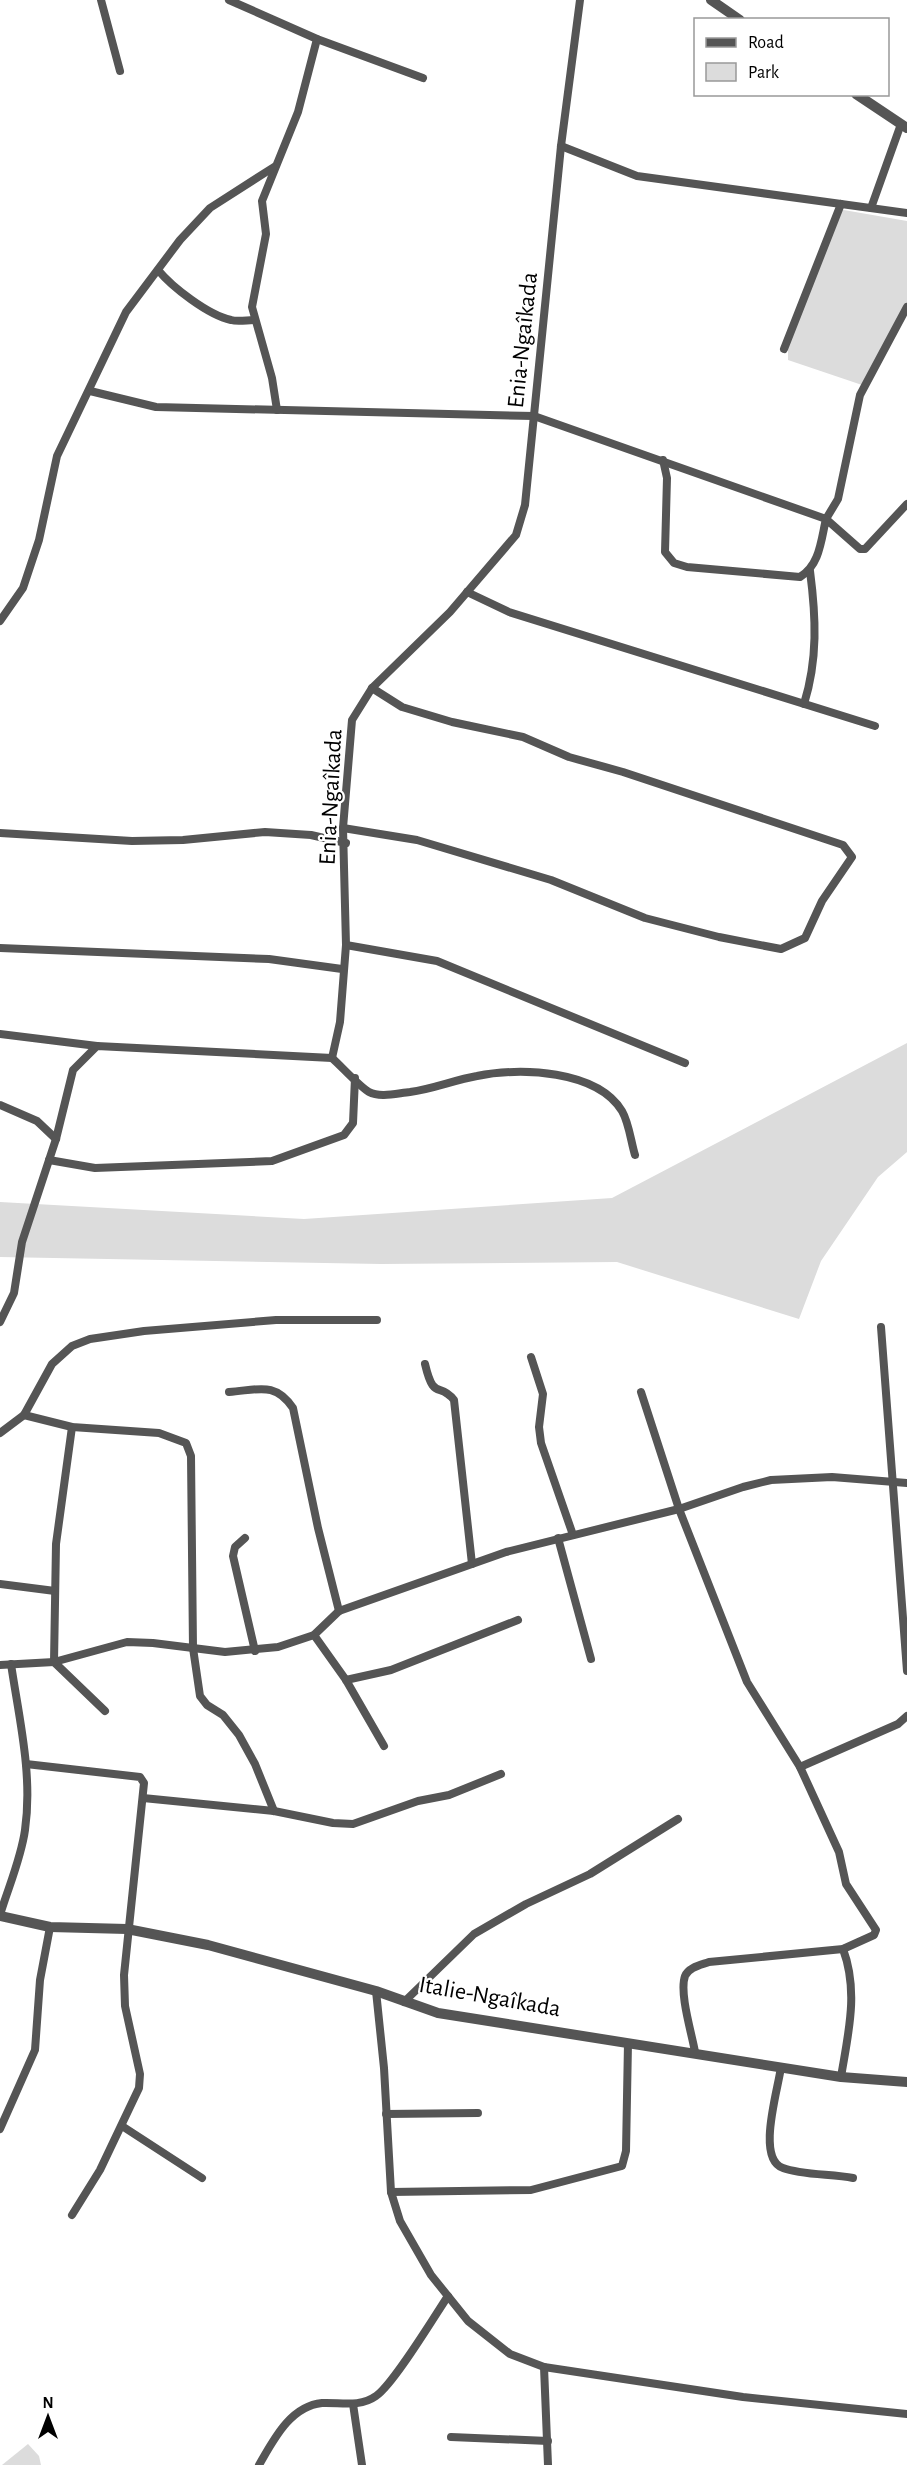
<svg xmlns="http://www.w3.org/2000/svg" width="907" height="2465" font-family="'Alegreya Sans',sans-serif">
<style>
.green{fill:#dcdcdc}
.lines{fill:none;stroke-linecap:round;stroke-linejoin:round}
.minor{stroke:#555;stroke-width:8}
.tertiary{stroke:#555;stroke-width:10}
.labels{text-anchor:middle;stroke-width:4.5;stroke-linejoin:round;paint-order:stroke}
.street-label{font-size:24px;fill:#000;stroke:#fff}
</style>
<rect width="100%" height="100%" fill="#fff"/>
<!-- green -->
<g class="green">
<polygon points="838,209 907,221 907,303 865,386 788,360 788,332"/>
<polygon points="907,1043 907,1152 878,1177 821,1261 799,1319 617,1262 381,1264 0,1257 0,1202 304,1219 612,1198"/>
<polygon points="28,2444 39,2456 41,2465 2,2465"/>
</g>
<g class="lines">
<!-- minor -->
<g class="minor">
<polyline points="101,0 120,71"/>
<polyline points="229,0 317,39 423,78"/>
<polyline points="561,146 637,176 907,213"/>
<polyline points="871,208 901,124"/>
<path d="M158 270C172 287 208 315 231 320 238 322 247 320 254 320"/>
<polyline points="784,349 841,204"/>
<polyline points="90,391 156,407 534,416 826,519 838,499 860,395 907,307"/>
<polyline points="277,410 272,378 252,307 266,234 262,201 298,112 317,39"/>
<path d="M663 460 667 478 665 552 674 563 687 567 800 577C820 565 821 540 826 519L860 549H865L907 504"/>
<polyline points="467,592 509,612 875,726"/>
<polyline points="0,621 23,588 39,540 57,456 126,312 180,240 210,208 274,167"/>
<path d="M804 704C818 659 816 617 810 571"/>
<polyline points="343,828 417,840 551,880 645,918 719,937 781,949 805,938 822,901 852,857 843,845 623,772 569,757 523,737 452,722 402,707 372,688"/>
<polyline points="0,833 132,841 183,840 265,832 311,835 346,843"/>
<polyline points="346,945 437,961 685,1063"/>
<polyline points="0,948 269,959 342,969"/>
<polyline points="0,1034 97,1046"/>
<path d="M332 1058C341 1066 360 1087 369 1092 380 1098 398 1093 410 1092 433 1089 454 1080 477 1076 520 1067 597 1070 622 1111 629 1123 631 1142 635 1155"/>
<polyline points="0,1105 37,1121 56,1139"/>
<polyline points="49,1160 95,1168 272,1161 344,1135 353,1123 355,1078"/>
<polyline points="0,1322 14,1293 22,1242 56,1139 73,1070 97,1046 332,1058 340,1022 346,945 343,828 352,720 372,688 450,612 516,535 525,505 561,146 580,0"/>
<polyline points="881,1327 907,1671"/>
<polyline points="531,1357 543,1394 539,1427 541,1443 573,1535"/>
<path d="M425 1364C434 1402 439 1381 454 1400L472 1564"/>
<path d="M229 1392C258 1390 275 1381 293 1408L318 1528 339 1611"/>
<path d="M641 1392 679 1509 747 1682 800 1767 839 1852 846 1884 876 1930 874 1935 843 1949 709 1962C701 1965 689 1967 685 1976 679 1993 692 2034 695 2052"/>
<polyline points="24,1415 72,1427 159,1433 186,1443 191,1456 193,1648 200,1696 207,1705 223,1715 239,1735 255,1764 274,1811"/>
<polyline points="72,1427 56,1544 54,1662 105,1711"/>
<polyline points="0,1433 24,1415 52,1364 72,1346 90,1339 144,1331 276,1320 377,1320"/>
<polyline points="245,1538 235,1547 233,1556 255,1651"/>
<polyline points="558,1538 591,1659"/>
<polyline points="0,1584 55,1591"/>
<polyline points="314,1635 346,1680 384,1746"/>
<polyline points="0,1665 54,1662 127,1642 153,1643 225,1652 278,1647 314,1635 339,1611 506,1552 679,1509 743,1487 771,1480 832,1477 907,1483"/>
<polyline points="346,1680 391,1670 518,1620"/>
<polyline points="26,1764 140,1777 144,1783 124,1975 125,2006 140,2074 139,2088 100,2170 72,2215"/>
<polyline points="800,1767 898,1724 907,1716"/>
<polyline points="143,1798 274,1811 333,1823 353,1824 418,1801 449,1795 501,1774"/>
<path d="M0 1915C8 1888 21 1859 25 1830 33 1775 19 1718 11 1664"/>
<polyline points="376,1991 384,2068 391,2192 400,2221 431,2275 468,2321 510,2354 544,2367 743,2397 907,2414"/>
<polyline points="404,2002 474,1934 526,1904 590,1874 678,1819"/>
<path d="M781 2067C778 2090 756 2159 783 2168 801 2175 833 2174 853 2178"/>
<path d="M841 2077C848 2034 859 1992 843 1949"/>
<polyline points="386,2114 478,2113"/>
<polyline points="122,2126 202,2178"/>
<polyline points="0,2129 35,2050 40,1980 50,1927"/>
<polyline points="391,2192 531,2190 622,2166 626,2151 628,2043"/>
<polyline points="544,2367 548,2465"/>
<polyline points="353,2404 362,2465"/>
<polyline points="451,2437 548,2441"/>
<path d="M259 2465C273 2441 290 2406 322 2403 340 2402 359 2408 376 2396 393 2385 434 2317 448 2296"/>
</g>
<!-- tertiary -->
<g class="tertiary">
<polyline points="711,0 740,20"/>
<polyline points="856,94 907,128"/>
<polyline points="0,1916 50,1927 127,1929 208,1945 376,1991 438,2013 841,2077 907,2082"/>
</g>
</g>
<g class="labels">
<!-- street labels -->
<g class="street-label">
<text transform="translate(522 340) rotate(-84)" y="8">Enia-Ngaîkada</text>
<text transform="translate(330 797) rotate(-87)" y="8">Enia-Ngaîkada</text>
<text transform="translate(490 1996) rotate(10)" y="8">Italie-Ngaîkada</text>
</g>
</g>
<!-- legend -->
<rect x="694" y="18" width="195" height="78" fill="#ffffff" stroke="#999999" stroke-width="1.5"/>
<rect x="706" y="38" width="30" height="9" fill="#555555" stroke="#999999" stroke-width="1.5"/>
<text x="748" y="48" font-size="18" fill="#000000">Road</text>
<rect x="706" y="63" width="30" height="18" fill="#dcdcdc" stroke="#999999" stroke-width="1.5"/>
<text x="748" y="78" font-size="18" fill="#000000">Park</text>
<!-- north arrow -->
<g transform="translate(48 2417)" stroke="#ffffff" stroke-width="4.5" paint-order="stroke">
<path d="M0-4.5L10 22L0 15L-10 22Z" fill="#000000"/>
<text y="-9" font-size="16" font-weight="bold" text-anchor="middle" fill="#000000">N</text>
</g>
</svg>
